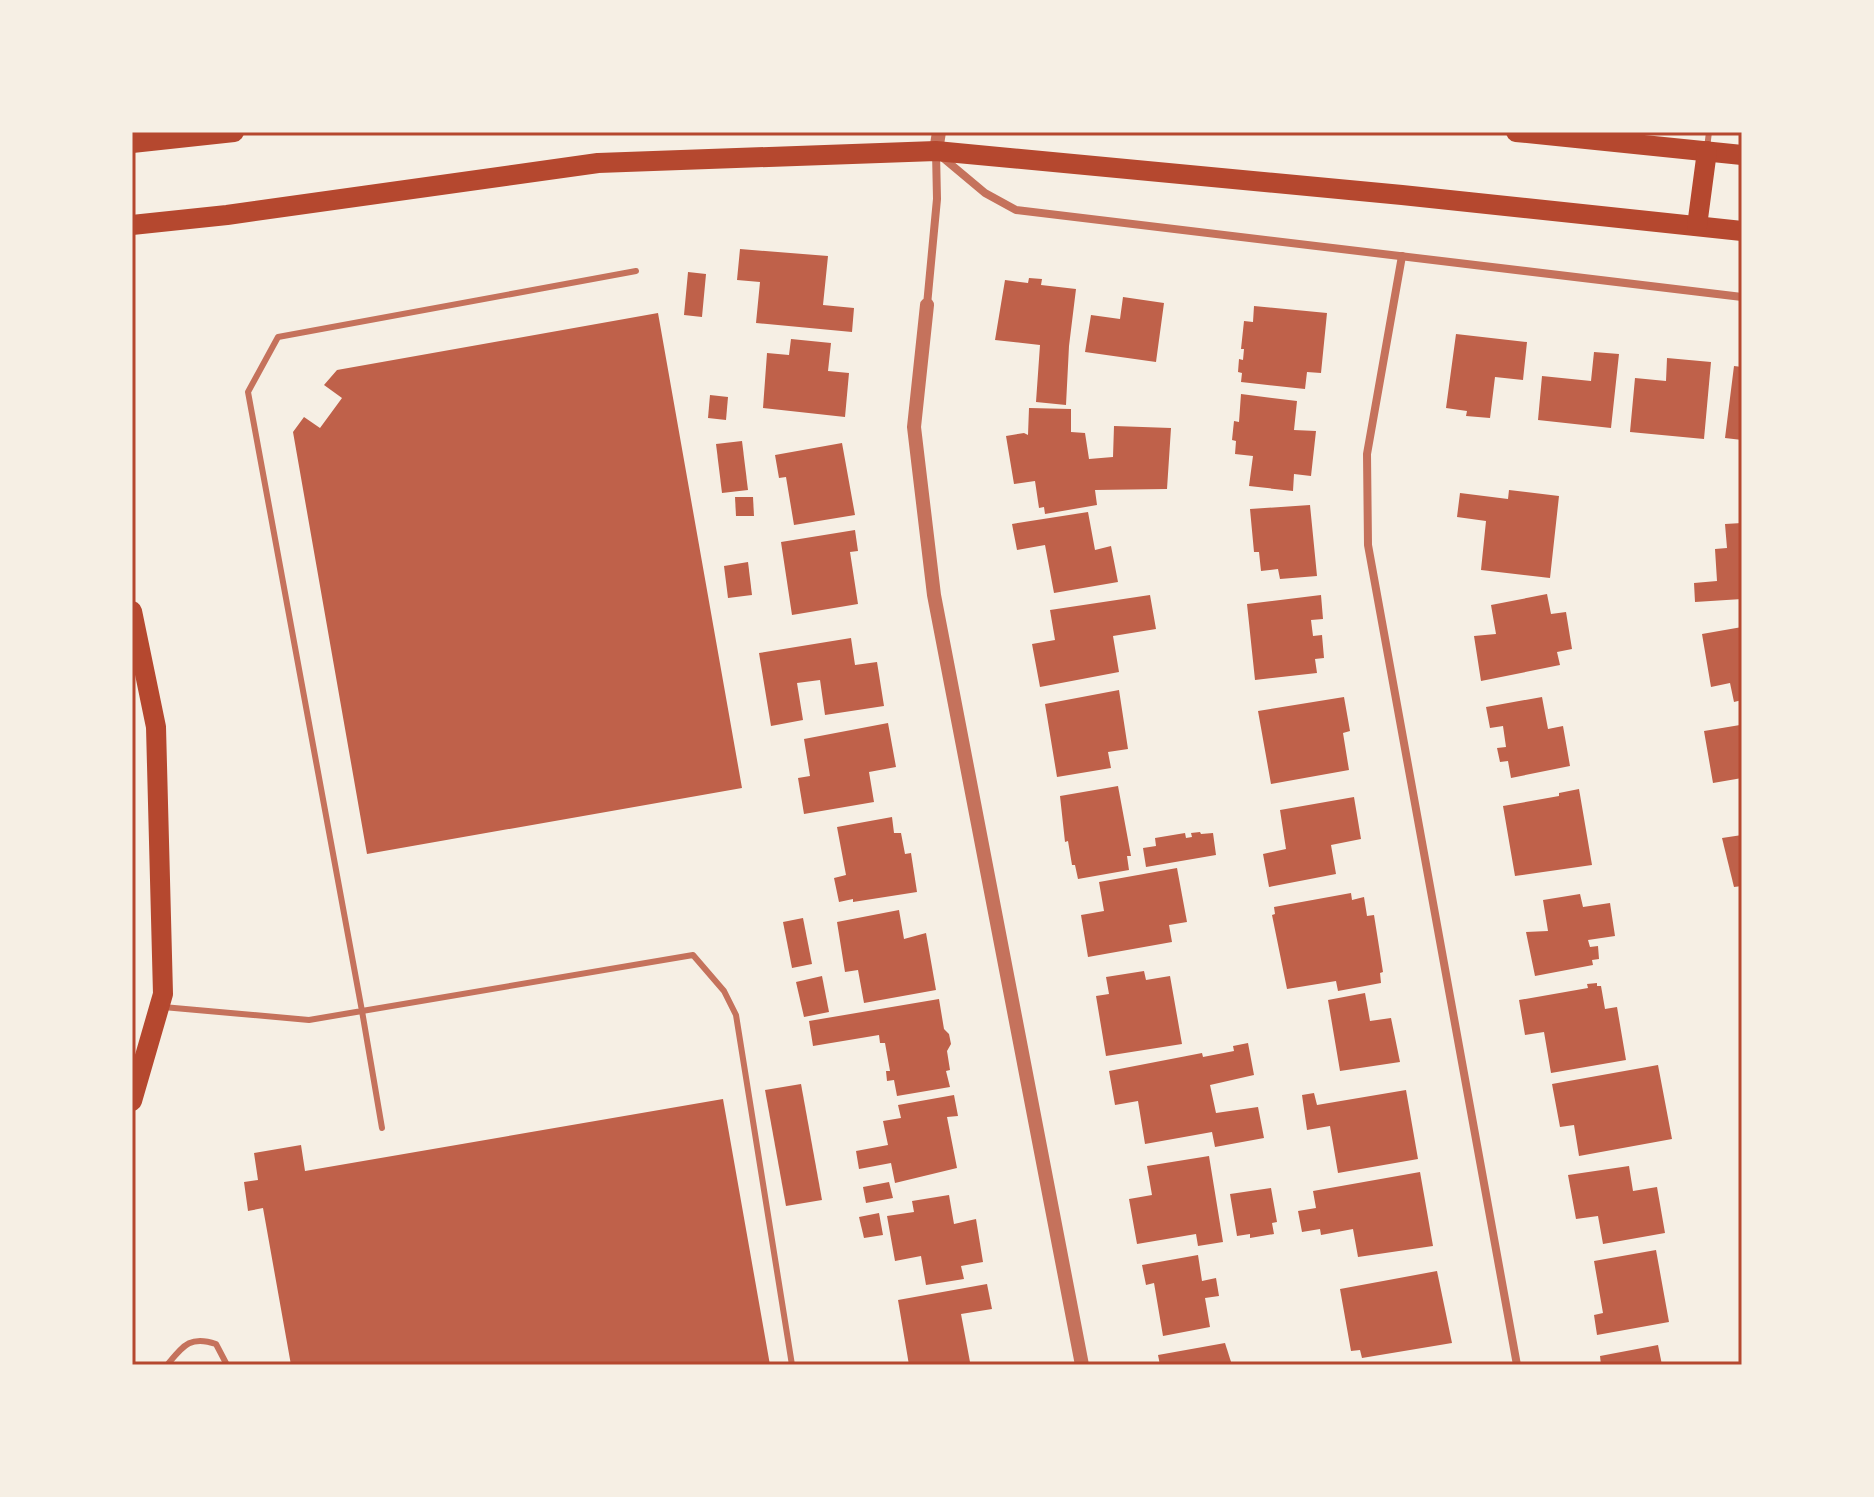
<svg xmlns="http://www.w3.org/2000/svg" width="1874" height="1497" font-family="Quicksand,sans-serif">
<style>
.building{fill:#bf614a}
.lines{fill:none;stroke-linecap:round;stroke-linejoin:round}
.service{stroke:#c5725c;stroke-width:6}
.minor{stroke:#c5725c;stroke-width:8}
.tertiary{stroke:#c5725c;stroke-width:14}
.primary{stroke:#b5482f;stroke-width:20}
.neatline{fill:none;stroke:#b5482f;stroke-width:3}
</style>
<rect width="100%" height="100%" fill="#f6efe4"/>
<!-- building -->
<g class="building">
<polygon points="740,249 828,256 823,305 854,308 852,332 756,323 760,282 737,280"/>
<polygon points="688,272 706,274 702,317 684,315"/>
<polygon points="1029,278 1042,279 1041,285 1076,289 1069,346 1066,405 1036,402 1040,345 995,340 1005,280 1028,283"/>
<polygon points="1123,297 1164,303 1156,362 1085,352 1091,315 1120,319"/>
<polygon points="1254,306 1327,313 1321,373 1307,372 1305,389 1241,382 1242,373 1238,372 1239,359 1243,360 1244,349 1241,349 1244,321 1253,322"/>
<polygon points="658,313 742,788 367,854 293,432 304,417 320,428 342,398 324,385 337,370"/>
<polygon points="1456,334 1527,342 1523,380 1495,377 1490,418 1466,416 1467,411 1446,408"/>
<polygon points="791,339 831,343 828,371 849,373 845,417 763,408 767,353 789,355"/>
<polygon points="1594,352 1619,354 1611,428 1538,420 1542,376 1591,381"/>
<polygon points="1667,358 1711,362 1704,439 1630,432 1635,378 1666,381"/>
<polygon points="1734,366 1742,367 1742,440 1725,438"/>
<polygon points="1241,394 1297,401 1294,430 1316,431 1311,476 1294,474 1293,491 1249,486 1253,456 1235,454 1236,441 1232,440 1234,421 1239,422"/>
<polygon points="710,395 728,397 726,420 708,418"/>
<polygon points="1029,408 1071,409 1071,432 1085,433 1089,459 1113,457 1114,426 1171,428 1167,489 1095,490 1097,505 1045,514 1044,507 1039,508 1035,481 1014,484 1006,436 1024,433 1028,435"/>
<polygon points="742,441 748,490 722,493 716,444"/>
<polygon points="842,443 855,515 794,525 786,477 779,478 775,455"/>
<polygon points="1509,490 1559,496 1550,578 1481,570 1486,521 1457,517 1460,493 1508,499"/>
<polygon points="735,497 753,497 754,516 736,516"/>
<polygon points="1310,505 1317,576 1280,579 1278,569 1261,571 1259,552 1254,552 1250,509"/>
<polygon points="1088,512 1095,550 1111,546 1118,582 1054,593 1045,545 1017,550 1012,524"/>
<polygon points="1742,523 1742,599 1695,602 1694,583 1717,581 1715,549 1727,548 1725,524"/>
<polygon points="855,530 858,551 850,552 858,604 792,615 781,542"/>
<polygon points="748,562 752,595 728,598 724,566"/>
<polygon points="1547,594 1551,614 1566,612 1572,649 1557,652 1560,665 1481,681 1474,636 1496,634 1491,605"/>
<polygon points="1150,595 1156,629 1113,636 1119,672 1040,687 1032,644 1055,640 1050,610"/>
<polygon points="1321,595 1323,619 1311,620 1313,636 1322,635 1324,658 1315,659 1317,673 1255,680 1247,604"/>
<polygon points="1742,627 1742,700 1734,702 1730,683 1711,687 1702,634"/>
<polygon points="851,638 855,665 877,662 884,706 825,715 820,680 797,683 803,720 771,726 759,653"/>
<polygon points="1119,690 1128,749 1108,752 1111,768 1057,777 1045,704"/>
<polygon points="1344,697 1350,731 1343,733 1349,770 1271,784 1258,711"/>
<polygon points="1542,697 1548,729 1563,726 1570,766 1511,778 1508,761 1500,762 1497,748 1506,747 1503,726 1490,728 1486,707"/>
<polygon points="1739,715 1742,715 1742,778 1713,783 1704,731 1740,725"/>
<polygon points="888,723 896,767 869,772 874,802 804,814 798,778 810,776 804,739"/>
<polygon points="1118,786 1131,856 1127,856 1129,870 1078,879 1075,865 1072,865 1068,841 1065,842 1060,796"/>
<polygon points="1579,789 1592,865 1515,876 1503,806 1559,796 1559,793"/>
<polygon points="1354,797 1361,839 1331,845 1336,874 1269,887 1263,854 1286,849 1280,810"/>
<polygon points="892,817 894,833 901,833 905,854 911,853 917,892 853,902 853,899 839,902 834,878 846,875 837,827"/>
<polygon points="1200,832 1201,834 1213,833 1216,855 1146,867 1143,848 1156,846 1155,838 1185,833 1186,838 1192,837 1191,833"/>
<polygon points="1742,835 1742,886 1734,887 1722,838"/>
<polygon points="1177,868 1187,922 1169,925 1172,942 1088,957 1081,915 1104,911 1099,882"/>
<polygon points="1351,893 1352,900 1364,897 1367,916 1374,915 1383,972 1380,973 1381,983 1338,991 1336,981 1287,989 1272,915 1275,914 1274,907"/>
<polygon points="1580,894 1583,907 1610,903 1615,936 1588,940 1590,947 1598,946 1599,959 1592,960 1593,965 1535,976 1526,932 1548,931 1543,900"/>
<polygon points="899,910 904,939 926,933 936,990 864,1003 858,970 845,972 837,922"/>
<polygon points="803,918 812,964 792,968 783,922"/>
<polygon points="1144,971 1146,980 1170,976 1182,1044 1106,1056 1096,996 1109,994 1106,977"/>
<polygon points="822,976 829,1012 804,1017 796,982"/>
<polygon points="1597,983 1597,986 1601,986 1605,1009 1617,1007 1626,1060 1551,1073 1544,1032 1525,1035 1519,1000 1588,988 1587,984"/>
<polygon points="1365,993 1370,1021 1391,1018 1400,1062 1340,1071 1328,1000"/>
<polygon points="939,999 944,1029 949,1034 951,1044 947,1051 950,1070 946,1071 950,1087 897,1096 894,1080 887,1081 886,1071 890,1071 885,1043 880,1043 879,1035 813,1046 809,1021"/>
<polygon points="1248,1043 1254,1075 1210,1085 1216,1113 1258,1107 1264,1138 1215,1147 1212,1132 1145,1144 1138,1101 1115,1105 1109,1071 1202,1053 1203,1057 1234,1051 1233,1046"/>
<polygon points="1658,1065 1672,1139 1579,1156 1574,1125 1560,1127 1552,1084"/>
<polygon points="801,1084 822,1200 786,1206 765,1090"/>
<polygon points="1406,1090 1418,1159 1338,1173 1330,1126 1307,1130 1302,1095 1314,1093 1317,1105"/>
<polygon points="954,1095 958,1116 947,1117 957,1168 895,1183 891,1163 859,1169 856,1151 888,1145 883,1121 901,1118 898,1105"/>
<polygon points="723,1099 770,1365 291,1365 263,1208 248,1211 244,1182 258,1180 254,1153 301,1145 305,1171"/>
<polygon points="1209,1156 1223,1242 1198,1246 1196,1234 1137,1244 1129,1199 1152,1195 1147,1166"/>
<polygon points="1629,1166 1633,1191 1657,1187 1665,1233 1603,1244 1598,1216 1576,1219 1568,1175"/>
<polygon points="1420,1172 1433,1246 1358,1257 1353,1229 1321,1235 1320,1229 1302,1232 1298,1211 1316,1208 1313,1191"/>
<polygon points="889,1182 893,1198 866,1203 863,1187"/>
<polygon points="1271,1188 1277,1222 1272,1223 1274,1234 1250,1238 1250,1234 1237,1236 1230,1194"/>
<polygon points="949,1195 954,1224 976,1219 983,1262 961,1266 964,1279 926,1285 921,1256 895,1261 887,1216 914,1212 912,1201"/>
<polygon points="879,1213 883,1235 864,1238 859,1217"/>
<polygon points="1656,1250 1669,1322 1597,1335 1594,1315 1603,1313 1594,1261"/>
<polygon points="1198,1255 1202,1281 1216,1278 1219,1296 1205,1298 1210,1327 1163,1336 1154,1283 1146,1285 1142,1265"/>
<polygon points="1437,1271 1452,1343 1362,1358 1360,1350 1351,1351 1340,1289"/>
<polygon points="987,1284 992,1309 961,1314 970,1362 909,1365 898,1300"/>
<polygon points="1225,1343 1232,1365 1160,1365 1158,1355"/>
<polygon points="1658,1345 1662,1365 1601,1365 1600,1356"/>
</g>
<g class="lines">
<!-- service -->
<g class="service">
<polyline points="1707,148 1709,132"/>
<polyline points="163,1007 309,1020 362,1011 248,392 278,337 636,271"/>
<polyline points="382,1128 362,1011 693,955 724,991 736,1015 792,1365"/>
<path d="M167 1365C183 1346 190 1335 216 1344L227 1365"/>
</g>
<!-- minor -->
<g class="minor">
<polyline points="942,157 985,193 1016,210 1742,297"/>
<polyline points="1402,256 1367,454 1368,545 1517,1365"/>
<polyline points="927,305 937,199 936,152"/>
</g>
<!-- tertiary -->
<g class="tertiary">
<polyline points="936,151 939,132"/>
<polyline points="927,305 914,427 934,595 1082,1365"/>
</g>
<!-- primary -->
<g class="primary">
<polyline points="1516,132 1742,155"/>
<polyline points="132,143 234,132"/>
<polyline points="132,225 227,215 598,163 936,151 1402,195 1742,231"/>
<polyline points="1697,226 1707,151"/>
<polyline points="132,611 156,727 163,994 132,1101"/>
</g>
</g>
<!-- border -->
<rect width="1874" height="1497" fill="none" stroke="#f6efe4" stroke-width="268"/>
<rect x="134" y="134" width="1606" height="1229" class="neatline"/>
</svg>
